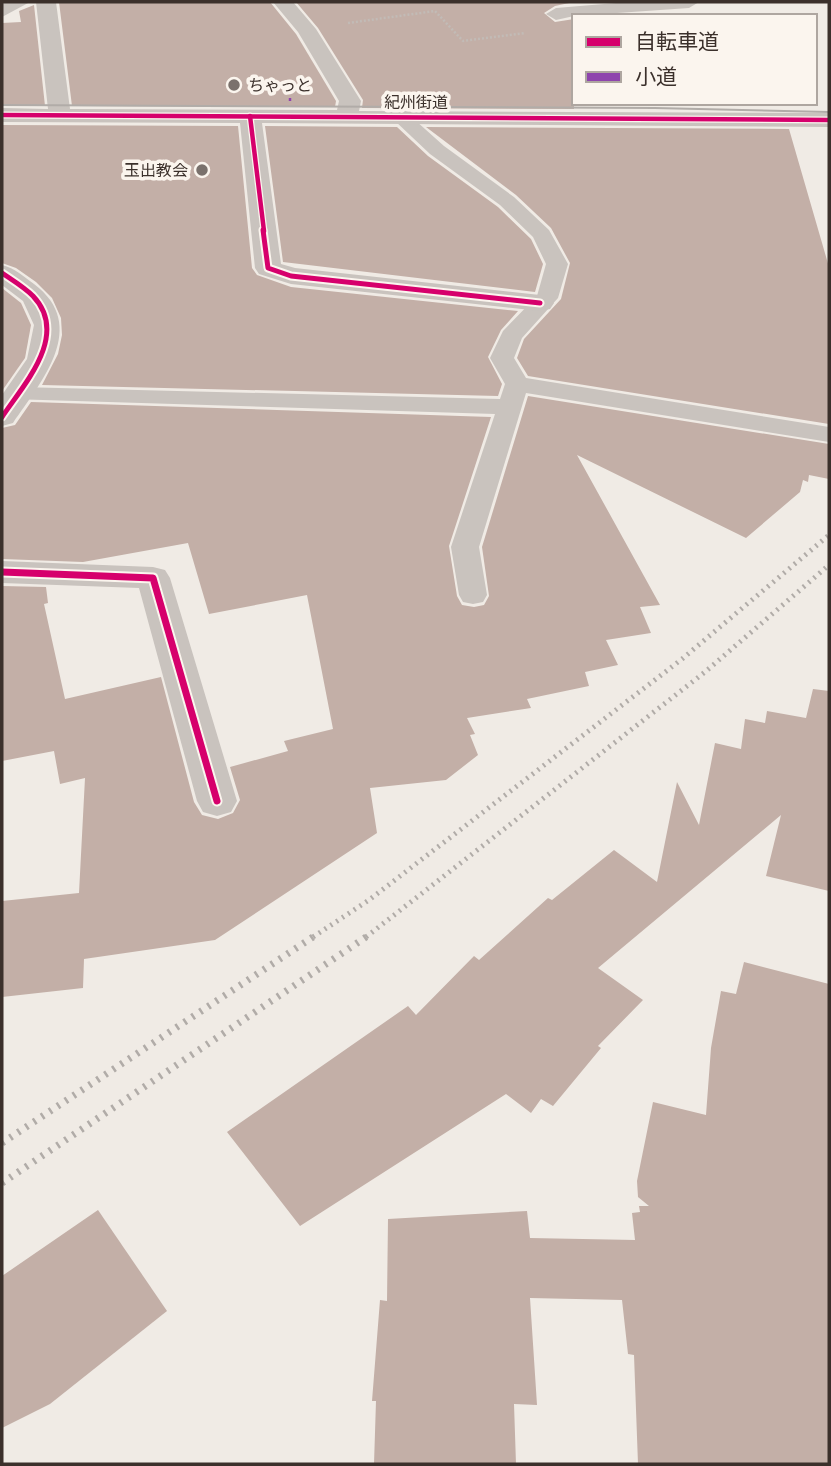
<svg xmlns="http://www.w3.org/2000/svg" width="831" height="1466" font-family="Raleway,'Noto Sans JP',sans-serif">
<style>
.building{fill:#c3afa7}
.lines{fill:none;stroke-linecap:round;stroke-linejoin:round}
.path{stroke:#c2bbb6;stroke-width:2.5;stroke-dasharray:2 2;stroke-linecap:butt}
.lane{fill:#c9c3be;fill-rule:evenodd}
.street{fill:#c9c3be;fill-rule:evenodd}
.tram{stroke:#b1aca8;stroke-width:2}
.rail-far1{stroke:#b1aca8;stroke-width:5;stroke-dasharray:2 5;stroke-linecap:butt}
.rail{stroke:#b1aca8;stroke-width:7;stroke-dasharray:2.5 7;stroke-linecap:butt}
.quiet{stroke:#8e44ad;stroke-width:2.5;stroke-dasharray:6 2.5;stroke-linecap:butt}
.cycleway-far2-casing{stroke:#fbf5ee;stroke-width:7}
.cycleway-far1-casing{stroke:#fbf5ee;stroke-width:9}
.cycleway-casing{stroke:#fbf5ee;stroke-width:11}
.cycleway-far2{stroke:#d6006c;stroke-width:4.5}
.cycleway-far1{stroke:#d6006c;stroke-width:5}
.cycleway{stroke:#d6006c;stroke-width:7}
.poi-dot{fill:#7a716c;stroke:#fbf5ee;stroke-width:2.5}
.labels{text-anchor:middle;stroke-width:7;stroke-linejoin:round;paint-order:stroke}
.far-poi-label{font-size:16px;fill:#3b302b;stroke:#fbf5ee;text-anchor:start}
.far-street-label{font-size:16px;fill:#3b302b;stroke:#fbf5ee}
</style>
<rect width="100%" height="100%" fill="#f0ebe5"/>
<!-- building -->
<g class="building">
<polygon points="59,2 270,2 296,34 336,101 335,107 72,106"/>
<polygon points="296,2 574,2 555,6 544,13 555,22 574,19 574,109 362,108 363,100 318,28"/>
<polygon points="34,5 45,106 2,105 2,23 21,22 19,11"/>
<polygon points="2,125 238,126 252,268 257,275 291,287 518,311 501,330 488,357 502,384 498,396 42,385 58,354 62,335 61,318 52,298 36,282 16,268 2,263"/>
<polygon points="265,126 397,127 428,156 498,207 531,239 543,264 535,292 283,262"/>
<polygon points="426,127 789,129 829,267 829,424 528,376 517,358 524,339 561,299 570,263 551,228 516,195"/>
<polygon points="2,288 21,303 31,325 25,358 2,391"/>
<polygon points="528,396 829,444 829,479 809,475 808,482 803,480 800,492 746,538 577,455 660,605 640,607 651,633 606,640 618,665 585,672 589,686 527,699 531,708 467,718 475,734 470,735 478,755 446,780 370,788 377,833 215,940 84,959 83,988 2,997 2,901 79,893 85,778 60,784 54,751 2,761 2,586 46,587 48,603 44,604 65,699 161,677 194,802 202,815 218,819 233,813 240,800 230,767 288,751 284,741 333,729 307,595 209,614 188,543 83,562 2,559 2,428 15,425 31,402 491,417 449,546 457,596 462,605 474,607 484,605 489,596 482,547"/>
<polygon points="813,689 829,691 829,891 766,876 781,815 598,968 643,1000 598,1046 601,1048 553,1106 541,1099 531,1113 506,1094 300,1226 227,1132 408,1006 416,1015 474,956 479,960 548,898 552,900 614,850 657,882 677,782 699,825 715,743 741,749 745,719 765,723 767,711 806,718"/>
<polygon points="744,962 829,984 829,1464 638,1464 634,1355 628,1354 622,1300 530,1298 537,1405 514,1404 516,1464 374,1464 376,1401 372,1401 380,1300 387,1301 388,1219 527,1211 530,1238 635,1240 632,1213 640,1212 639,1206 649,1206 638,1197 637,1181 653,1102 706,1115 711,1048 721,991 736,994"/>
<polygon points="98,1210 167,1311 50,1404 2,1428 2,1276"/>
</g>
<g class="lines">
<!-- path -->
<polyline class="path" points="348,23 435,11 463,41 525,33"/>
<!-- lane -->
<polygon class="lane" points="400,111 406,112 444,146 514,197 549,230 568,264 558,298 522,338 514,358 526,378 829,427 829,442 526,393 479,547 487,595 483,602 473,604 463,602 459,595 451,547 495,414 10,399 7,394 10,389 19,387 500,399 505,384 490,358 503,331 537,296 546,264 533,237 500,205 430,154 394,120 391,116 394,112"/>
<!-- street -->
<g class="street">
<polygon points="6,2 30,2 2,17 2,4"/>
<polygon points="36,2 56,2 70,109 337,110 339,101 298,32 273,2 293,2 316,29 361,101 359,111 829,113 829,127 262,123 281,264 295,268 540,295 550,297 554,303 550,309 540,311 291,284 259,274 255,268 240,123 2,122 2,108 48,109"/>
<polygon points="628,2 699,2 689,8 574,16 556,20 546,14 556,8"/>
<path d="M2 265C15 268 24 277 34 284 90 326 41 382 13 423L2 426V395L27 359 34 325 23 301 2 285Z"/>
<polygon points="2,561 153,567 165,570 170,578 237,801 231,812 217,816 203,812 197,801 139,588 2,583"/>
</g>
<!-- tram -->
<polyline class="tram" points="2,105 655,108 829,112"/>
<!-- rail-far1 -->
<g class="rail-far1">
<polyline points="313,937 369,900 682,659 829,535"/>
<polyline points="366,937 705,672 829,565"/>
</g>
<!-- rail -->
<g class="rail">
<polyline points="2,1143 316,935"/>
<polyline points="2,1183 369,935"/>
</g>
<!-- quiet -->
<polyline class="quiet" points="290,98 290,101"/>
<!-- cycleway-far2 casing -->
<g class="cycleway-far2-casing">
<g id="cycleway-far2">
<polyline points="2,115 829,120"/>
<polyline points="250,116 264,231"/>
</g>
</g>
<!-- cycleway-far1 casing -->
<g class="cycleway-far1-casing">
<g id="cycleway-far1">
<polyline points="263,230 268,268 291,276 540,303"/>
<path d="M2 273C12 280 24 287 33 296 70 335 24 384 2 417"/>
</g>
</g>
<!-- cycleway casing -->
<g class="cycleway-casing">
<polyline id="cycleway" points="2,572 153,578 217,801"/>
</g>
<!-- cycleway-far2 -->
<use href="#cycleway-far2" class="cycleway-far2"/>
<!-- cycleway-far1 -->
<use href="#cycleway-far1" class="cycleway-far1"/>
<!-- cycleway -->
<use href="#cycleway" class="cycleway"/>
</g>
<!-- markers -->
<g class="poi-dot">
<circle cx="234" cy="85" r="7"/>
<circle cx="202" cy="170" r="7"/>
</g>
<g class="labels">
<!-- far-poi labels -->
<g class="far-poi-label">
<text x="248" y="91">ちゃっと</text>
<text x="188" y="176" text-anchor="end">玉出教会</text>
</g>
<!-- far-street labels -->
<g class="far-street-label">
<text x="416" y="108">紀州街道</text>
</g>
</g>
<!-- border -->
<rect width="831" height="1466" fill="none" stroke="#3b302b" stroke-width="7"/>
<!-- legend -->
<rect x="572" y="14" width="245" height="91" fill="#fbf5ee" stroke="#aea6a0" stroke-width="2"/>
<rect x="586" y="37" width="35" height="10" fill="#d6006c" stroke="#aea6a0" stroke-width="2"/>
<text x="635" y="49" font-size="21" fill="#3b302b">自転車道</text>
<rect x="586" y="72" width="35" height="10" fill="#8e44ad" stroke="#aea6a0" stroke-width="2"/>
<text x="635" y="84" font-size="21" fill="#3b302b">小道</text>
</svg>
